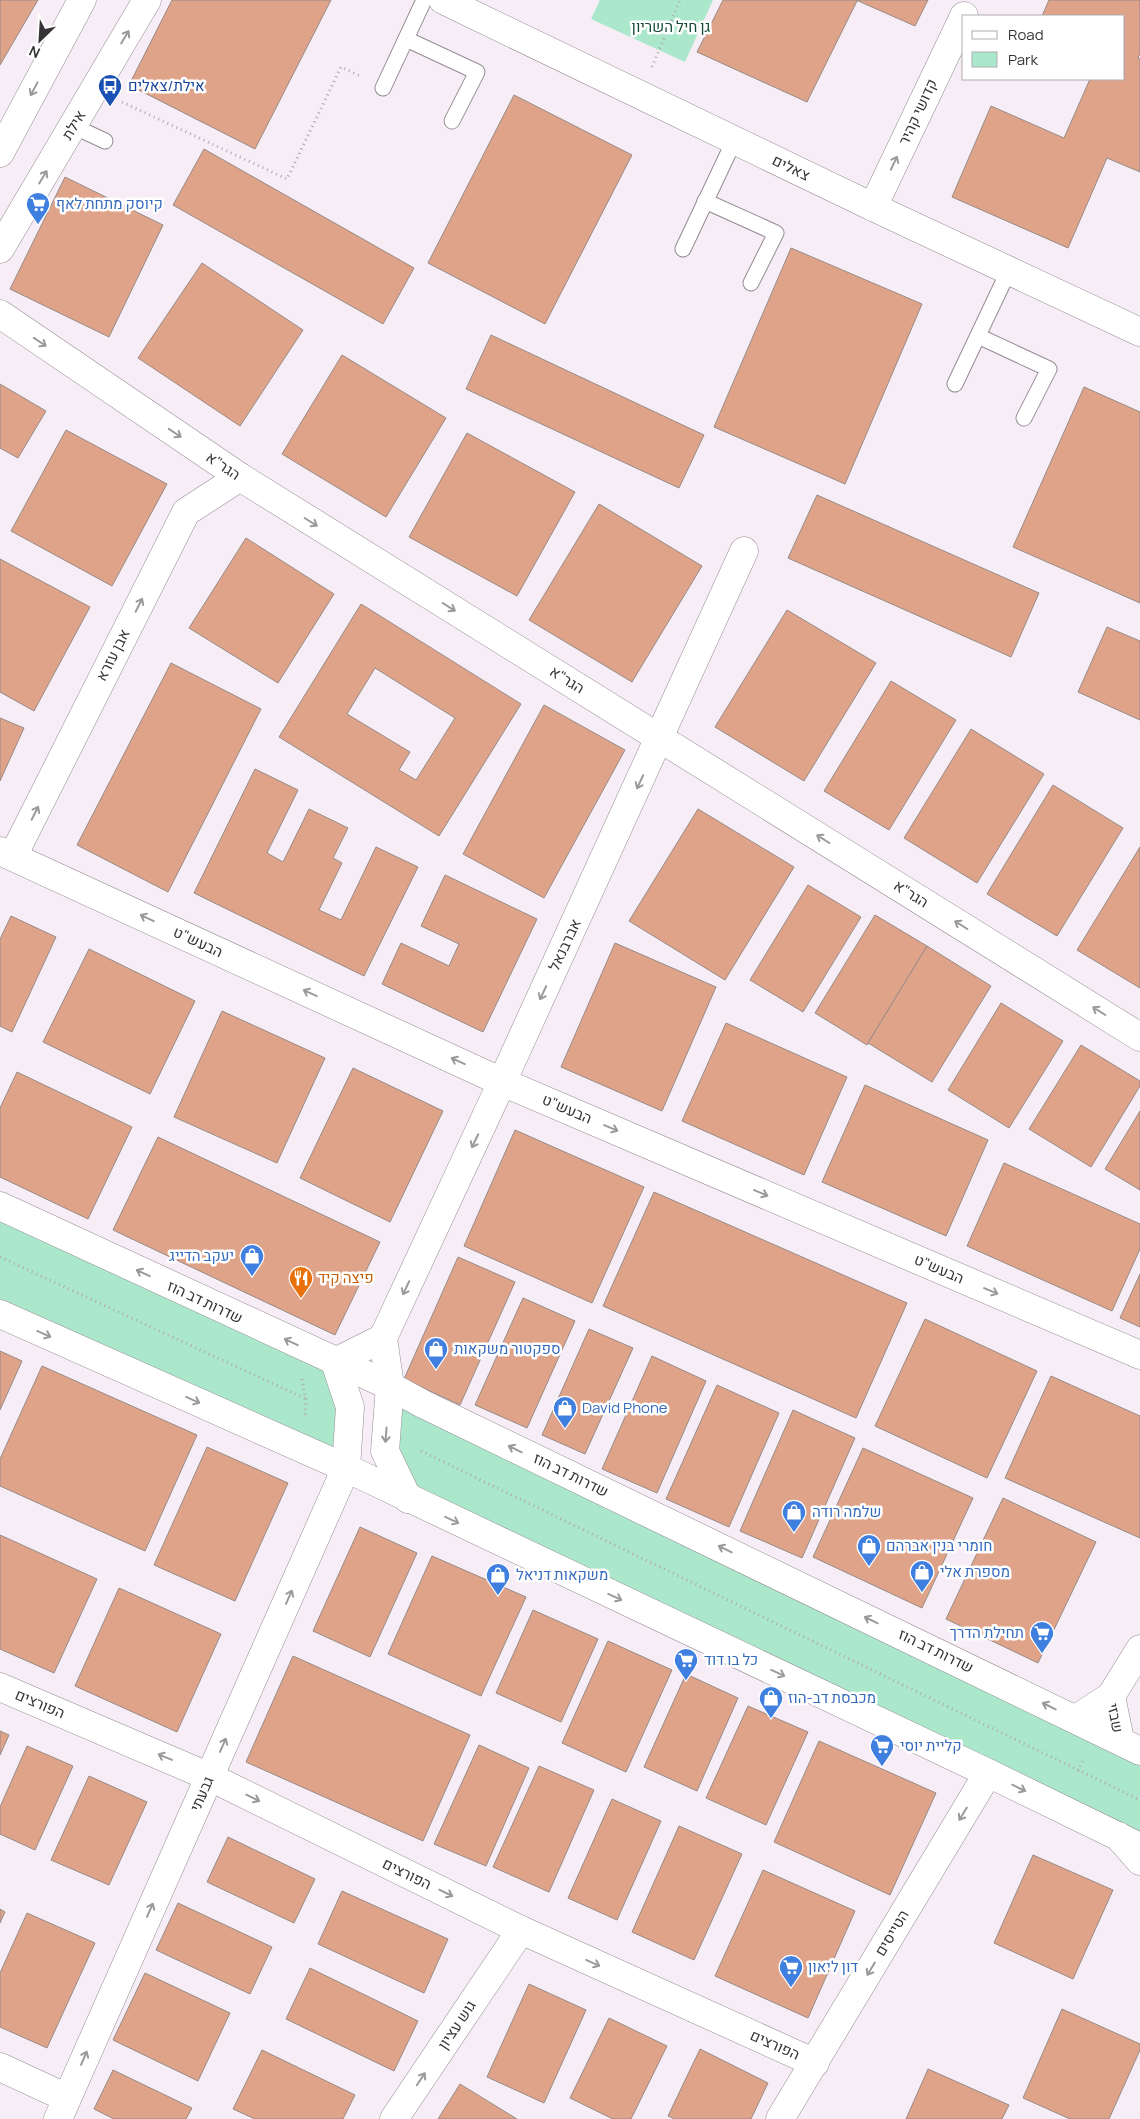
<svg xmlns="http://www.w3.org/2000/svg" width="1140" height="2119" font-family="Manrope,Heebo,sans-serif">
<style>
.green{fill:#abe8cb}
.building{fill:#dfa389;stroke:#968b87;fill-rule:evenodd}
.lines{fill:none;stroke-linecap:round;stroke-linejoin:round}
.lane-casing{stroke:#948c93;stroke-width:17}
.street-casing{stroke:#948c93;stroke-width:29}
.secondary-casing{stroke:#948c93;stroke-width:29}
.highway-casing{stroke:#948c93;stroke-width:29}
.path{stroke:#afa8af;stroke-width:3;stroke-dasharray:1 4;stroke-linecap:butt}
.lane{stroke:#fff;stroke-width:15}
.street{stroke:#fff;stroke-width:28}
.secondary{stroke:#fff;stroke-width:28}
.highway{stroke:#fff;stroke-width:28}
.oneway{stroke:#9b9a9b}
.labels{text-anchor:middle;stroke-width:5;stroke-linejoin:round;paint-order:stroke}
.park-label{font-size:15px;fill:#174b36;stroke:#fff}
.transit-label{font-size:15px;fill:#164399;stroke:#fff;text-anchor:start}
.street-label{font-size:15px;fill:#373437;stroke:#fff}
.shop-label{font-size:15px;fill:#366cbe;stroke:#fff;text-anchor:start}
.food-label{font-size:15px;fill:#c56008;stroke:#fff;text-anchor:start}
</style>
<rect width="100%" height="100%" fill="#f7edf6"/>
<!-- green -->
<g class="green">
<polygon points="600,0 713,0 685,62 591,19"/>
<polygon points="0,1206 335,1362 346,1468 0,1314"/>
<polygon points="390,1386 1140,1751 1140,1847 408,1499 385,1451"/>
</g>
<!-- building -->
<g class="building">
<polygon points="0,0 38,0 0,65"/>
<polygon points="172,0 331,0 255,149 129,85"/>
<polygon points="723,0 855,0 857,1 807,102 697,52"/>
<polygon points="856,0 928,0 915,26"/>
<polygon points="1049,0 1140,0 1140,53 1138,58 1140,59 1140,172 1107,158 1068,248 952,197 991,106 1064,138 1090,79 1124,79 1124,16 1042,16"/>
<polygon points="514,95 632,155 545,324 428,263"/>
<polygon points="204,149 414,268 383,324 173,205"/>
<polygon points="65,177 163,225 109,337 10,289"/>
<polygon points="791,248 922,304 845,484 714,427"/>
<polygon points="202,263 303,330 240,426 138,358"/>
<polygon points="491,335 704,435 679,488 466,389"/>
<polygon points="342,355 446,418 386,517 282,454"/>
<polygon points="0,384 46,411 18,458 0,448"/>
<polygon points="1084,387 1140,412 1140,603 1013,547"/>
<polygon points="66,430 167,484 112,586 11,531"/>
<polygon points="467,433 575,492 517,596 409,537"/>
<polygon points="817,495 1039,593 1011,657 788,558"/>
<polygon points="599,504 702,566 632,682 529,620"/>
<polygon points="246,538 334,594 278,683 189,628"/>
<polygon points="0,559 90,607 34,711 0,692"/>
<path d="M361 604 521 704 439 836 279 737ZM375 668 455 718 416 780 399 770 410 752 347 714Z"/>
<polygon points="787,610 876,663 804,781 715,727"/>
<polygon points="1107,627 1140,641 1140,720 1078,692"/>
<polygon points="171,663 261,709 168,892 77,845"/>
<polygon points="891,681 956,720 889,830 824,791"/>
<polygon points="544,705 625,750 544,898 463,854"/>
<polygon points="0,718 24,728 0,781"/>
<polygon points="971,729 1044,774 977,883 904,838"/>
<polygon points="255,769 298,790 267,853 283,862 309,809 348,828 333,858 342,863 319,910 341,920 376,847 418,867 364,976 194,893"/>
<polygon points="1053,785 1123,828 1057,936 987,894"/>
<polygon points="698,809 794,867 725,980 629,921"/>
<polygon points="1140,847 1140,988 1077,950"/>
<polygon points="445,875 537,919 483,1032 382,984 401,943 449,966 459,944 421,926"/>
<polygon points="808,885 861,917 803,1012 750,980"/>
<polygon points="875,915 927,946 867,1045 815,1013"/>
<polygon points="11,916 56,937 12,1032 0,1026 0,939"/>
<polygon points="615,943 716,987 662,1111 561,1067"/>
<polygon points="927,946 991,986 932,1082 868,1043"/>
<polygon points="89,949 195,1001 150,1094 43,1042"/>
<polygon points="1001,1003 1063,1041 1009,1128 948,1090"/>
<polygon points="222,1011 325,1058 277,1163 174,1117"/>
<polygon points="726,1023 847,1077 804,1175 682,1121"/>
<polygon points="1081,1045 1140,1081 1140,1086 1091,1167 1029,1129"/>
<polygon points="353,1068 443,1111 390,1222 300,1178"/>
<polygon points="17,1072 132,1127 88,1219 0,1177 0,1108"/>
<polygon points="865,1085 988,1140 946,1236 822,1182"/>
<polygon points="1140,1111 1140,1190 1105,1169"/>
<polygon points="515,1130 644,1187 592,1303 464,1246"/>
<polygon points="158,1137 380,1242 335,1335 113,1230"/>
<polygon points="1004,1163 1140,1224 1140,1249 1112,1311 967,1246"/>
<polygon points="654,1192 907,1303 856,1418 603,1306"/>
<polygon points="458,1257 515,1282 460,1405 404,1379"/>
<polygon points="1140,1274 1140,1327 1120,1318"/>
<polygon points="523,1298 575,1321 527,1428 475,1405"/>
<polygon points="925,1319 1037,1371 987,1478 875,1426"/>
<polygon points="589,1329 633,1348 585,1454 542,1435"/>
<polygon points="0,1351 22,1361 0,1410"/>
<polygon points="652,1356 706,1381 657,1493 602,1469"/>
<polygon points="42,1366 197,1435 145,1551 0,1486 0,1459"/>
<polygon points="1051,1376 1140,1416 1140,1538 1005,1478"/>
<polygon points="717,1385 779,1413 729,1527 666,1499"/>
<polygon points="793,1410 855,1438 802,1558 740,1531"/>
<polygon points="207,1447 288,1483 235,1601 154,1565"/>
<polygon points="863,1448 973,1498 922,1608 813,1557"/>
<polygon points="1003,1498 1096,1542 1038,1663 946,1619"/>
<polygon points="360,1527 417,1553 370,1657 313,1631"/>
<polygon points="0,1535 97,1579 54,1673 0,1649"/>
<polygon points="432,1556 526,1597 481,1696 388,1654"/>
<polygon points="119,1588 221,1634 177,1732 75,1686"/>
<polygon points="533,1610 598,1639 561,1722 496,1693"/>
<polygon points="608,1641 672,1670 626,1772 562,1743"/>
<polygon points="293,1656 470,1735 423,1841 246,1762"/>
<polygon points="686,1674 738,1698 697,1791 644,1767"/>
<polygon points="748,1706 808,1732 766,1825 706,1798"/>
<polygon points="0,1731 9,1735 0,1755"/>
<polygon points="819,1741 936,1793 890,1895 774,1842"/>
<polygon points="479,1745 529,1768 486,1866 434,1844"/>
<polygon points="27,1746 73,1766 35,1850 0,1834 0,1807"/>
<polygon points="539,1766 594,1790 549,1892 493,1867"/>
<polygon points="89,1776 147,1802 109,1885 51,1860"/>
<polygon points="612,1799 661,1821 617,1920 568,1898"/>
<polygon points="679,1826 742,1854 694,1960 632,1932"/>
<polygon points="228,1837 315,1879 294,1923 207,1882"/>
<polygon points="1033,1855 1113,1890 1073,1979 994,1943"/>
<polygon points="763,1870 855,1911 808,2018 715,1976"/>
<polygon points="342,1891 448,1939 424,1993 318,1944"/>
<polygon points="178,1903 272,1947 250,1994 156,1950"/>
<polygon points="0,1909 5,1912 0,1923"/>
<polygon points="27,1913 95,1943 47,2048 0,2027 0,1973"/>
<polygon points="310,1968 418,2021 394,2071 286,2019"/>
<polygon points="145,1973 230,2013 198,2081 113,2040"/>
<polygon points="529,1984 586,2010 544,2103 487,2077"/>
<polygon points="1062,2009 1140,2044 1140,2050 1109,2119 1070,2119 1023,2098"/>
<polygon points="609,2018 667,2046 631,2119 613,2119 570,2098"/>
<polygon points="700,2049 768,2083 751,2119 675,2119 668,2116"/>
<polygon points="262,2050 355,2095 343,2119 255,2119 233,2109"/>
<polygon points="928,2069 1009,2105 1002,2119 906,2119"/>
<polygon points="113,2070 192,2108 186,2119 114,2119 94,2109"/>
<polygon points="460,2084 517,2119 438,2119"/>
</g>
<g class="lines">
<!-- lane casing -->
<g class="lane-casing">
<g id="lane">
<polyline points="406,39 477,72 452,121"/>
<polyline points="383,88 424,0"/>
<polyline points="73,126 105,141"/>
<polyline points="705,201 776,233 751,283"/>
<polyline points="683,249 734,141"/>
<polyline points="978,336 1049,369 1024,418"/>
<polyline points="955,384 1009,270"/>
</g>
</g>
<!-- street casing -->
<g class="street-casing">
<g id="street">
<polyline points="443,0 873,207 1140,332"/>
<polyline points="873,207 964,16"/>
<polyline points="0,314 240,477 1140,1037"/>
<polyline points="0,851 502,1082 1140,1355"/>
<polyline points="13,856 186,512 240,477"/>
<polyline points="335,1362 383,1338"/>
<polyline points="390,1386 383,1338 502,1082 744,551"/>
<polyline points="0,1687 210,1777 521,1930 815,2063"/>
<polyline points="1111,1696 1120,1740"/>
<polyline points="1076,1719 1111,1696 1140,1649"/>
<polyline points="0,2067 67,2098"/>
<polyline points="58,2119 346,1468"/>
<polyline points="394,2119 521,1930"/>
<polyline points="780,2119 988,1773"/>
</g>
</g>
<!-- secondary casing -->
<g class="secondary-casing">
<g id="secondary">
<polyline points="0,153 82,0"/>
<polyline points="0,249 147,0"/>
<polyline points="0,1206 390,1386 423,1404 1140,1751"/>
<polyline points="0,1314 346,1468 988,1773 1140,1847"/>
<polyline points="335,1362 350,1407 346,1468"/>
<polyline points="390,1386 385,1451 408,1499"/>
</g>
</g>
<!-- highway casing -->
<g class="highway-casing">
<polyline id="highway" points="1118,1836 1140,1861"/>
</g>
<!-- path -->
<g class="path">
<polyline points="652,67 680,0"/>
<polyline points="122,102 287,179 341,67 362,77"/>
<polyline points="0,1257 306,1399"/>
<polyline points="302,1379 306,1399 305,1418"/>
<polyline points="421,1451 1140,1800"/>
<polyline points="1078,1771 1084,1758"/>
</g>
<!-- lane -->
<use href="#lane" class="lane"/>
<!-- street -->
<use href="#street" class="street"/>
<!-- secondary -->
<use href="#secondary" class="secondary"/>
<!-- highway -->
<use href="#highway" class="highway"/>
</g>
<!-- one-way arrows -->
<defs><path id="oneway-shaft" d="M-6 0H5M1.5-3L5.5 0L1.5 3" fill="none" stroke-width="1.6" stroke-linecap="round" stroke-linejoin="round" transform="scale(1.25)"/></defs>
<g class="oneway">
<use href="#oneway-shaft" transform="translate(125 37) rotate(-59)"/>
<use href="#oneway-shaft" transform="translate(34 89) rotate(118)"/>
<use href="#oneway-shaft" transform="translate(894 163) rotate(-65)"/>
<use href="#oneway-shaft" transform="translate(43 177) rotate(-59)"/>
<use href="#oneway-shaft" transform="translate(40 342) rotate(34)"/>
<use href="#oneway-shaft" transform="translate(175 433) rotate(34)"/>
<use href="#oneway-shaft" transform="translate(311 522) rotate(32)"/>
<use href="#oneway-shaft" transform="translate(139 605) rotate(-63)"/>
<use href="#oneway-shaft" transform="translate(449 607) rotate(32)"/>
<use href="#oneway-shaft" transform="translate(640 782) rotate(115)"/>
<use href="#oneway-shaft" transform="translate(35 813) rotate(-63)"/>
<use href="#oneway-shaft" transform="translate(823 839) rotate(-148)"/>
<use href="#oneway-shaft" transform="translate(147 918) rotate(-155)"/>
<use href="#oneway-shaft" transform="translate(961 925) rotate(-148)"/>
<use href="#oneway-shaft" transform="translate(310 993) rotate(-155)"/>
<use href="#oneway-shaft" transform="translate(543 993) rotate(115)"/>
<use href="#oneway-shaft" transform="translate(1099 1011) rotate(-148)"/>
<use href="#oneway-shaft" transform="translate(458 1061) rotate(-155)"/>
<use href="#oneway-shaft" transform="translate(611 1128) rotate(23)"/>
<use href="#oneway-shaft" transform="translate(475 1141) rotate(115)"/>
<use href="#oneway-shaft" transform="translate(761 1193) rotate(23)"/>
<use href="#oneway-shaft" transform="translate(143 1273) rotate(-155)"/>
<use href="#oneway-shaft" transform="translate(406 1288) rotate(115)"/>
<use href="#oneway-shaft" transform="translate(991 1291) rotate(23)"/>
<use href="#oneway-shaft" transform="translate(44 1334) rotate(24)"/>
<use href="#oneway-shaft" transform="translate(291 1342) rotate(-155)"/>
<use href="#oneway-shaft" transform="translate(193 1400) rotate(24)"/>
<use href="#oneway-shaft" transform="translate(386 1435) rotate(94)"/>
<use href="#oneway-shaft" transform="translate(515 1449) rotate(-154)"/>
<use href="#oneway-shaft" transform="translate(452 1520) rotate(25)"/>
<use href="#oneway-shaft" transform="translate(725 1549) rotate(-154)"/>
<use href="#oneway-shaft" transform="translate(289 1597) rotate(-66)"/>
<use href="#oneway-shaft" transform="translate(615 1597) rotate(25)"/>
<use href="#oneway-shaft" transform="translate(871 1620) rotate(-154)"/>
<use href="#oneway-shaft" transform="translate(778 1673) rotate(25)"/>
<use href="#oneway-shaft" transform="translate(1049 1706) rotate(-154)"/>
<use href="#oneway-shaft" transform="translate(223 1745) rotate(-66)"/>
<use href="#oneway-shaft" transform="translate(165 1757) rotate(-157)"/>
<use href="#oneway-shaft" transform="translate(1019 1788) rotate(26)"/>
<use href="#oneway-shaft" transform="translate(253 1798) rotate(26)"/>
<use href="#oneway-shaft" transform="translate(963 1814) rotate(121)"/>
<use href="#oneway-shaft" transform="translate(446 1893) rotate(26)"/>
<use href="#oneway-shaft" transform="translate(150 1910) rotate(-66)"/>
<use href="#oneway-shaft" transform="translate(593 1963) rotate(24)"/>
<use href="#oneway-shaft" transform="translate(871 1969) rotate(121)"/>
<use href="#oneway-shaft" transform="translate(84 2058) rotate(-67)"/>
<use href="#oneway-shaft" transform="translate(421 2079) rotate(-56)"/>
</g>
<!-- icons -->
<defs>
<g id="bus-pin" transform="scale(1.25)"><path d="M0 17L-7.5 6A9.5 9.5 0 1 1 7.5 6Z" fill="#1a4fb4" stroke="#fff"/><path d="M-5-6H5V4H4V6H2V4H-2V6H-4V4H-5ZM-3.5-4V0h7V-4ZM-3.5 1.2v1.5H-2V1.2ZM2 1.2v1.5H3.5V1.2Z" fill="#fff"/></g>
<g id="supermarket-pin" transform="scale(1.25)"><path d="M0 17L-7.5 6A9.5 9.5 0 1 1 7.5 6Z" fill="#3f7fe0" stroke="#fff"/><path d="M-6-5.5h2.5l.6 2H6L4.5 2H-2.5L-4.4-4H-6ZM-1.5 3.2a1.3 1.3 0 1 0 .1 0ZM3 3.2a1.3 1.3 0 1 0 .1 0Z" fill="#fff"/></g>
<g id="shop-pin" transform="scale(1.25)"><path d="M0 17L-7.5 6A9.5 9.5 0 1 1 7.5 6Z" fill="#3f7fe0" stroke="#fff"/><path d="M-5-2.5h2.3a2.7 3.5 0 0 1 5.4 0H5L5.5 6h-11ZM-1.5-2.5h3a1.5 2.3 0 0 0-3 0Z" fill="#fff"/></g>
<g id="restaurant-pin" transform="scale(1.25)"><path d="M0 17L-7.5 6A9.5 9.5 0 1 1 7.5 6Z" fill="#e8710a" stroke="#fff"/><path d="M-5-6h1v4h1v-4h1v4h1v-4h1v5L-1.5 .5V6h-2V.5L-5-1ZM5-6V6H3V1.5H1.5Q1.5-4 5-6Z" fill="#fff"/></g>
</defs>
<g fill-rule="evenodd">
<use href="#bus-pin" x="110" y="86"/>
<use href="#supermarket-pin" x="38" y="204"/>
<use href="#shop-pin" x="252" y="1256"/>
<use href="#restaurant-pin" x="301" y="1278"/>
<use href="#shop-pin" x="436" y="1349"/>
<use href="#shop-pin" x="565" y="1408"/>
<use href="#shop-pin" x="794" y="1512"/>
<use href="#shop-pin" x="869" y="1546"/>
<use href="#shop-pin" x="922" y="1572"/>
<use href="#shop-pin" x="498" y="1575"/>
<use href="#supermarket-pin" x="1042" y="1633"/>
<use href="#supermarket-pin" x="686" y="1660"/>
<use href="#shop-pin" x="771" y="1698"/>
<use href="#supermarket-pin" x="882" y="1746"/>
<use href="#supermarket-pin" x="791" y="1967"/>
</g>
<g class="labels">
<!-- park labels -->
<g class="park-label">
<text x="671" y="32">גן חיל השריון</text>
</g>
<!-- transit labels -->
<g class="transit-label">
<text x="128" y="91">אילת/צאלים</text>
</g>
<!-- street labels -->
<g class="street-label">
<text transform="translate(918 112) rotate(-65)" y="5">קדושי קהיר</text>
<text transform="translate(74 125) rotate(-59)" y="5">אילת</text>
<text transform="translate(791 168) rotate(26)" y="5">צאלים</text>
<text transform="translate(223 466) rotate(34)" y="5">הגר"א</text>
<text transform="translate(113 655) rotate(-63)" y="5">אבן עזרא</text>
<text transform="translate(567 680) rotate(32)" y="5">הגר"א</text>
<text transform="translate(911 894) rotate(32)" y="5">הגר"א</text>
<text transform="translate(198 942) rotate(25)" y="5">הבעש"ט</text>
<text transform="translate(565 945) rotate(-65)" y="5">אברבנאל</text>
<text transform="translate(567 1109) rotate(23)" y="5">הבעש"ט</text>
<text transform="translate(939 1269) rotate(23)" y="5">הבעש"ט</text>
<text transform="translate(205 1302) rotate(25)" y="5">שדרות דב הוז</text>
<text transform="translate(571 1475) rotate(26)" y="5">שדרות דב הוז</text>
<text transform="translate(936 1651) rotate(26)" y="5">שדרות דב הוז</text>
<text transform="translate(40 1704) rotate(23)" y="5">הפורצים</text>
<text transform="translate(1115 1718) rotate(79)" y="5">שבזי</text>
<text transform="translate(202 1794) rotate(-66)" y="5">גבעתי</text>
<text transform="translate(407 1874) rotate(26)" y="5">הפורצים</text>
<text transform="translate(892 1933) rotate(-59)" y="5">הטייסים</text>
<text transform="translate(457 2025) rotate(-56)" y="5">גוש עציון</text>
<text transform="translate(775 2045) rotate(24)" y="5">הפורצים</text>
</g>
<!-- shop labels -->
<g class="shop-label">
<text x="56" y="209">קיוסק מתחת לאף</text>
<text x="234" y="1261" text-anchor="end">יעקב הדייג</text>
<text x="454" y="1354">ספקטור משקאות</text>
<text x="582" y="1413">David Phone</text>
<text x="812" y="1517">שלמה רודה</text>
<text x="886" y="1551">חומרי בנין אברהם</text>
<text x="940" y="1577">מספרת אלי</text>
<text x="516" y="1580">משקאות דניאל</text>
<text x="1024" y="1638" text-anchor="end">תחילת הדרך</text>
<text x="704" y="1665">כל בו דוד</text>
<text x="788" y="1703">מכבסת דב-הוז</text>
<text x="900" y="1751">קליית יוסי</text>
<text x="808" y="1972">דון ליאון</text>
</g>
<!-- food labels -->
<g class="food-label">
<text x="318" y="1283">פיצה קיד</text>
</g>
</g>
<!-- legend -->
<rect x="962" y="15" width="162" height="65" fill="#ffffff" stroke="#afaeaf"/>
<rect x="972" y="31" width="25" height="8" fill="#ffffff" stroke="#afaeaf"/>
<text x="1008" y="40" font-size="15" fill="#373437">Road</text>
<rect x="972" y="52" width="25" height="15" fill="#abe8cb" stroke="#afaeaf"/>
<text x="1008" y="65" font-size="15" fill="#373437">Park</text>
<!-- north arrow -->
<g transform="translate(40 40) rotate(205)" stroke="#ffffff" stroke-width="4" paint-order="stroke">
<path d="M0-4L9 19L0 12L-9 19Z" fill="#373437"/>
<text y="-8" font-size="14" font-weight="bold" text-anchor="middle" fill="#373437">N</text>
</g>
</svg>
